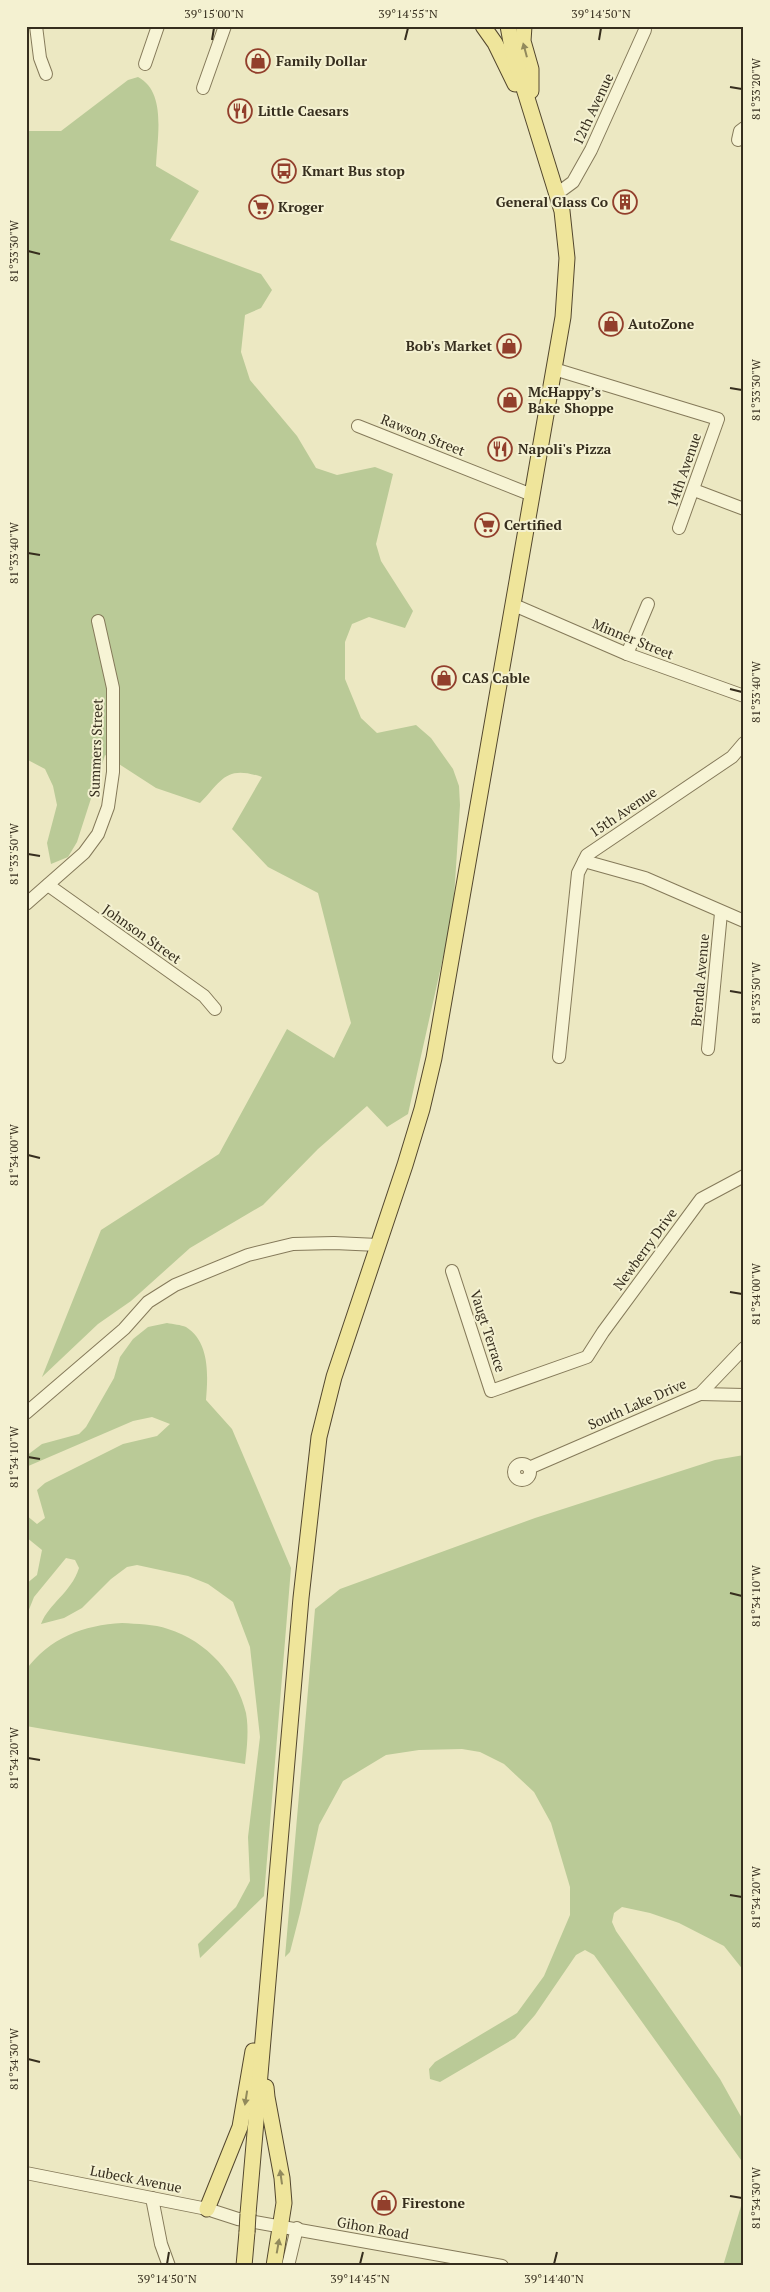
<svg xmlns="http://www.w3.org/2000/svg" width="770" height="2292" font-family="'PT Serif',serif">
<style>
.green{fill:#baca97}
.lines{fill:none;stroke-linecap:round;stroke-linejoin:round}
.minor-casing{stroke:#857a5a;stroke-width:14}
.major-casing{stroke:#53472e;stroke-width:17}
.minor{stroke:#f7f4d5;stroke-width:12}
.major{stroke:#efe59b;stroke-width:15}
.major-bridge-casing{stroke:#53472e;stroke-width:17;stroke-linecap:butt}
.major-bridge{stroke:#efe59b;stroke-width:15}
.oneway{fill:#928a5c}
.ticks{fill:none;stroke:#362e1e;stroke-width:2}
.labels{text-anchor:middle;stroke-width:4;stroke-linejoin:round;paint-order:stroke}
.poi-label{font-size:14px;font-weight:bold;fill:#362e1e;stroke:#f4f1d1;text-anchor:start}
.street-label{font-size:14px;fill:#362e1e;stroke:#f4f1d1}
.neatline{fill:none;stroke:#362e1e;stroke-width:2}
.ticks-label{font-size:12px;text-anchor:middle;fill:#362e1e}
</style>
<rect width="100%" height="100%" fill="#ece8c2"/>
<!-- green -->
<g class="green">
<path d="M138 77C167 92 157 138 156 166L199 191 170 240 261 274 272 290 261 308 245 315 241 352 250 380 297 436 316 468 337 475 375 467 393 474 376 544 381 561 413 611 405 628 369 617 352 624 345 642V679L361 718 377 733 416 725 431 738 453 769 459 786 460 805 453 913 408 1114 387 1127 367 1106 318 1149 263 1205 190 1248 131 1301 98 1324 42 1377 101 1230 219 1154 287 1029 334 1058 351 1023 318 893 268 867 232 829 262 777C226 765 223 779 200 803L156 788 105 755 77 842 68 857 51 864 47 843 57 805 53 786 45 769 26 759V131H61L128 80Z"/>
<path d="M167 1323C173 1324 181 1325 186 1327 210 1342 208 1376 206 1400L232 1429 291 1568 264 1896 200 1958 198 1944 236 1907 250 1881 248 1837 260 1737 250 1647 233 1602 208 1584 188 1576 137 1565 127 1567 111 1579 82 1608 64 1618 41 1624C49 1603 71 1593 79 1568L75 1560 66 1558 34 1597 26 1617V1584L37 1575 42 1550 26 1537V1515L37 1524 45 1518 37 1490 45 1483 123 1444 157 1436 170 1424 152 1417 133 1421 26 1467V1456L42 1444 79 1434 86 1427 114 1378 120 1357 133 1339 148 1327Z"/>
<polygon points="744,1455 744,1971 724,1946 679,1923 650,1913 622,1907 614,1913 612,1922 616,1931 720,2079 744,2122 744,2189 741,2160 594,1955 585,1950 576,1955 535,2015 515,2038 440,2082 430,2079 429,2069 435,2062 517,2013 544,1976 570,1915 570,1887 551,1823 534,1792 504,1764 480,1752 462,1749 419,1750 386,1755 343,1781 319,1825 300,1913 290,1952 285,1957 315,1609 340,1589 535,1518 715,1460"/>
<path d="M122 1623C137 1624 154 1624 168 1629 207 1641 237 1675 246 1713 249 1729 247 1748 245 1764L26 1726V1670C49 1638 84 1625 122 1623Z"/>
<polygon points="744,2196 744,2262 742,2266 723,2266"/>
</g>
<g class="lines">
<!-- minor casing -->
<g class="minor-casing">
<g id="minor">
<polyline points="36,26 40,58 46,74"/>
<polyline points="145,64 158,26"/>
<polyline points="203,88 225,26"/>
<polyline points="738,140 740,131 744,128"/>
<polyline points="558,193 573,182 591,150 645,30"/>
<polyline points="554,369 718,419 679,528"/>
<polyline points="358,426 532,495"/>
<polyline points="694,490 744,509"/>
<polyline points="514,605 627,654 744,696"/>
<polyline points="627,654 648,604"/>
<polyline points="584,861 645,878 744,921"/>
<polyline points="48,885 204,996 215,1009"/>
<polyline points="26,904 84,853 98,834 108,807 113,772 113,688 98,621"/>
<polyline points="708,1049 721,913"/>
<polyline points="559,1057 578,873 587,855 732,757 744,743"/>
<polyline points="452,1271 491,1391 587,1357 603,1332 701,1199 744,1176"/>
<polyline points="700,1394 744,1395"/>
<polyline points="26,1413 124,1329 148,1302 175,1285 248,1255 293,1244 334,1243 378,1245"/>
<circle cx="522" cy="1472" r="8"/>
<polyline points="529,1468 700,1394 744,1348"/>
<polyline points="26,2173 207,2209 238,2219 502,2266"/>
<polyline points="152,2198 161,2244 169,2266"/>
<polyline points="288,2266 297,2228"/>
</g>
</g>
<!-- major casing -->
<g class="major-casing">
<g id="major">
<polyline points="483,26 495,43 515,84"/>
<polyline points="524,26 523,41 531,69 531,91"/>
<polyline points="266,2087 267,2097 282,2178 284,2203 274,2266"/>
<polyline points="207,2209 240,2127 253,2051"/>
<polyline points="248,2214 301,1598 319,1437 334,1377 405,1165 422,1109 434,1058 563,317 567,258 562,211 513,53 508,26"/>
<polyline points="244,2266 247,2232"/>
</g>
</g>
<!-- minor -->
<use href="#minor" class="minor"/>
<!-- major -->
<use href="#major" class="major"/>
<!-- major-bridge casing -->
<g class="major-bridge-casing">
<polyline id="major-bridge" points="247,2232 248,2214"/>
</g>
<!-- major-bridge -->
<use href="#major-bridge" class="major-bridge"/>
</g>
<!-- one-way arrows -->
<defs><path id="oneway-solid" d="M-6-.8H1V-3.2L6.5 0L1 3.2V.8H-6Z" transform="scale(1.25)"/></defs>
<g class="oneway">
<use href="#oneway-solid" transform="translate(525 50) rotate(-105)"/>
<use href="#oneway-solid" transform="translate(246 2098) rotate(99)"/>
<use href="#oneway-solid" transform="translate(281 2177) rotate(-98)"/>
<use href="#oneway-solid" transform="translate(278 2246) rotate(-80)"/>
</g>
<!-- ticks -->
<path class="ticks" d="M212 40 214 28M405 40 408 28M599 40 601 28M730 87 742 89M28 251 40 254M730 388 742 390M28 553 40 555M730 689 742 692M28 854 40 856M730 991 742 993M28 1155 40 1158M730 1292 742 1294M28 1457 40 1459M730 1593 742 1596M28 1758 40 1760M730 1895 742 1897M28 2059 40 2062M730 2196 742 2198M167 2264 169 2252M360 2264 363 2252M554 2264 557 2252"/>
<!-- icons -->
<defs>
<g id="shop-ring" transform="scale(1.25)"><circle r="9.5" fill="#f4f1d1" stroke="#923f2c" stroke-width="1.5"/><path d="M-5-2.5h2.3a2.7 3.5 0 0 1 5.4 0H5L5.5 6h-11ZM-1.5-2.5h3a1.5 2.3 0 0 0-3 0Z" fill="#923f2c"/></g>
<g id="restaurant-ring" transform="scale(1.25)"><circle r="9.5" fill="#f4f1d1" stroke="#923f2c" stroke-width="1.5"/><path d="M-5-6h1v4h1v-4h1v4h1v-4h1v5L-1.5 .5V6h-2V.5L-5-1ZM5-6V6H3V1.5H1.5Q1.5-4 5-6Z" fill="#923f2c"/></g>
<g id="bus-ring" transform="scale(1.25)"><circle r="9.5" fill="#f4f1d1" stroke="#923f2c" stroke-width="1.5"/><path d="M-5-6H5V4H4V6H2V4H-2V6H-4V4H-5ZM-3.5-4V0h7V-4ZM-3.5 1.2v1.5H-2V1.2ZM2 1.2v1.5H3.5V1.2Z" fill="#923f2c"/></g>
<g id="building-ring" transform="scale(1.25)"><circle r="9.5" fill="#f4f1d1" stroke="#923f2c" stroke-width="1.5"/><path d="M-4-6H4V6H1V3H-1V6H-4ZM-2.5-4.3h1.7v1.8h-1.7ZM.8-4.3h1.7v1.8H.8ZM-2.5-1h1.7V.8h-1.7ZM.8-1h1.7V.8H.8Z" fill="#923f2c"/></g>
<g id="supermarket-ring" transform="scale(1.25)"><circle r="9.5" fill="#f4f1d1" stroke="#923f2c" stroke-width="1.5"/><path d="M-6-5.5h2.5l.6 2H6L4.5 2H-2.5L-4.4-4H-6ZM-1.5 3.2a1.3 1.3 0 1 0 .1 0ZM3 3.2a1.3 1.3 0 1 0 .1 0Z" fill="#923f2c"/></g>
</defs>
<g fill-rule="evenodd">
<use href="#shop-ring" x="258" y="61"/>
<use href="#restaurant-ring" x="240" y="111"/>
<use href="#bus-ring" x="284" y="171"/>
<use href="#building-ring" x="625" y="202"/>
<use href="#supermarket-ring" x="261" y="207"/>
<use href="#shop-ring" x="611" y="324"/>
<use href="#shop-ring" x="509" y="346"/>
<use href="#shop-ring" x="510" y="400"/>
<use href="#restaurant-ring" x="500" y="449"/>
<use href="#supermarket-ring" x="487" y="525"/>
<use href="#shop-ring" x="444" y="678"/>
<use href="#shop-ring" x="384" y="2203"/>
</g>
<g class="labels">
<!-- poi labels -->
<g class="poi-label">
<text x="276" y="66">Family Dollar</text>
<text x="258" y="116">Little Caesars</text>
<text x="302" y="176">Kmart Bus stop</text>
<text x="608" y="207" text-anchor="end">General Glass Co</text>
<text x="278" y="212">Kroger</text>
<text x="628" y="329">AutoZone</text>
<text x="492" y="351" text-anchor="end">Bob's Market</text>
<text x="528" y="397">McHappy’s<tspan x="528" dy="16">Bake Shoppe</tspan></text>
<text x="518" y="454">Napoli's Pizza</text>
<text x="504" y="530">Certified</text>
<text x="462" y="683">CAS Cable</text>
<text x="402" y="2208">Firestone</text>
</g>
<!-- street labels -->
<g class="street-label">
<text transform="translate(593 109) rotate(-65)" y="5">12th Avenue</text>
<text transform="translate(423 435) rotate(22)" y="5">Rawson Street</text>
<text transform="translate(684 470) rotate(-71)" y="5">14th Avenue</text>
<text transform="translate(633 639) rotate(22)" y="5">Minner Street</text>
<text transform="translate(96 748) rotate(-88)" y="5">Summers Street</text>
<text transform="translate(623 812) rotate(-34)" y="5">15th Avenue</text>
<text transform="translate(142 934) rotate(35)" y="5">Johnson Street</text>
<text transform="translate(700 980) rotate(-85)" y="5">Brenda Avenue</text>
<text transform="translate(645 1249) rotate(-54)" y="5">Newberry Drive</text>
<text transform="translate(488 1331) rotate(72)" y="5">Vaugt Terrace</text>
<text transform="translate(637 1404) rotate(-24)" y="5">South Lake Drive</text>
<text transform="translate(136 2179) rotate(11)" y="5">Lubeck Avenue</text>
<text transform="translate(373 2228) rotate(10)" y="5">Gihon Road</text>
</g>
</g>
<!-- border -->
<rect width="770" height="2292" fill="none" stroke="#f4f1d1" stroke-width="55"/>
<rect x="28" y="28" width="714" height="2236" class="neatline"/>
<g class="ticks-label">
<text x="214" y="18">39°15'00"N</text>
<text x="408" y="18">39°14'55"N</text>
<text x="601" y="18">39°14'50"N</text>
<text transform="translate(756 89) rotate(-90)" y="4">81°33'20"W</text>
<text transform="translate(14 251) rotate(-90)" y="4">81°33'30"W</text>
<text transform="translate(756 390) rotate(-90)" y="4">81°33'30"W</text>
<text transform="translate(14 553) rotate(-90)" y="4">81°33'40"W</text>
<text transform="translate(756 692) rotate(-90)" y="4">81°33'40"W</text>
<text transform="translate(14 854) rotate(-90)" y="4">81°33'50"W</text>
<text transform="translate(756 993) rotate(-90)" y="4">81°33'50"W</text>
<text transform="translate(14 1155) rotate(-90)" y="4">81°34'00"W</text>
<text transform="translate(756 1294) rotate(-90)" y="4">81°34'00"W</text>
<text transform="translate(14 1457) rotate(-90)" y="4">81°34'10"W</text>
<text transform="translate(756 1596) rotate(-90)" y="4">81°34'10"W</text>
<text transform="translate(14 1758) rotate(-90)" y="4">81°34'20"W</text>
<text transform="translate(756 1897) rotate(-90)" y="4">81°34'20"W</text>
<text transform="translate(14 2059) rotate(-90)" y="4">81°34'30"W</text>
<text transform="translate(756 2198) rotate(-90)" y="4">81°34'30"W</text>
<text x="167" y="2283">39°14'50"N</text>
<text x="360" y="2283">39°14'45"N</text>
<text x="554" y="2283">39°14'40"N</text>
</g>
</svg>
